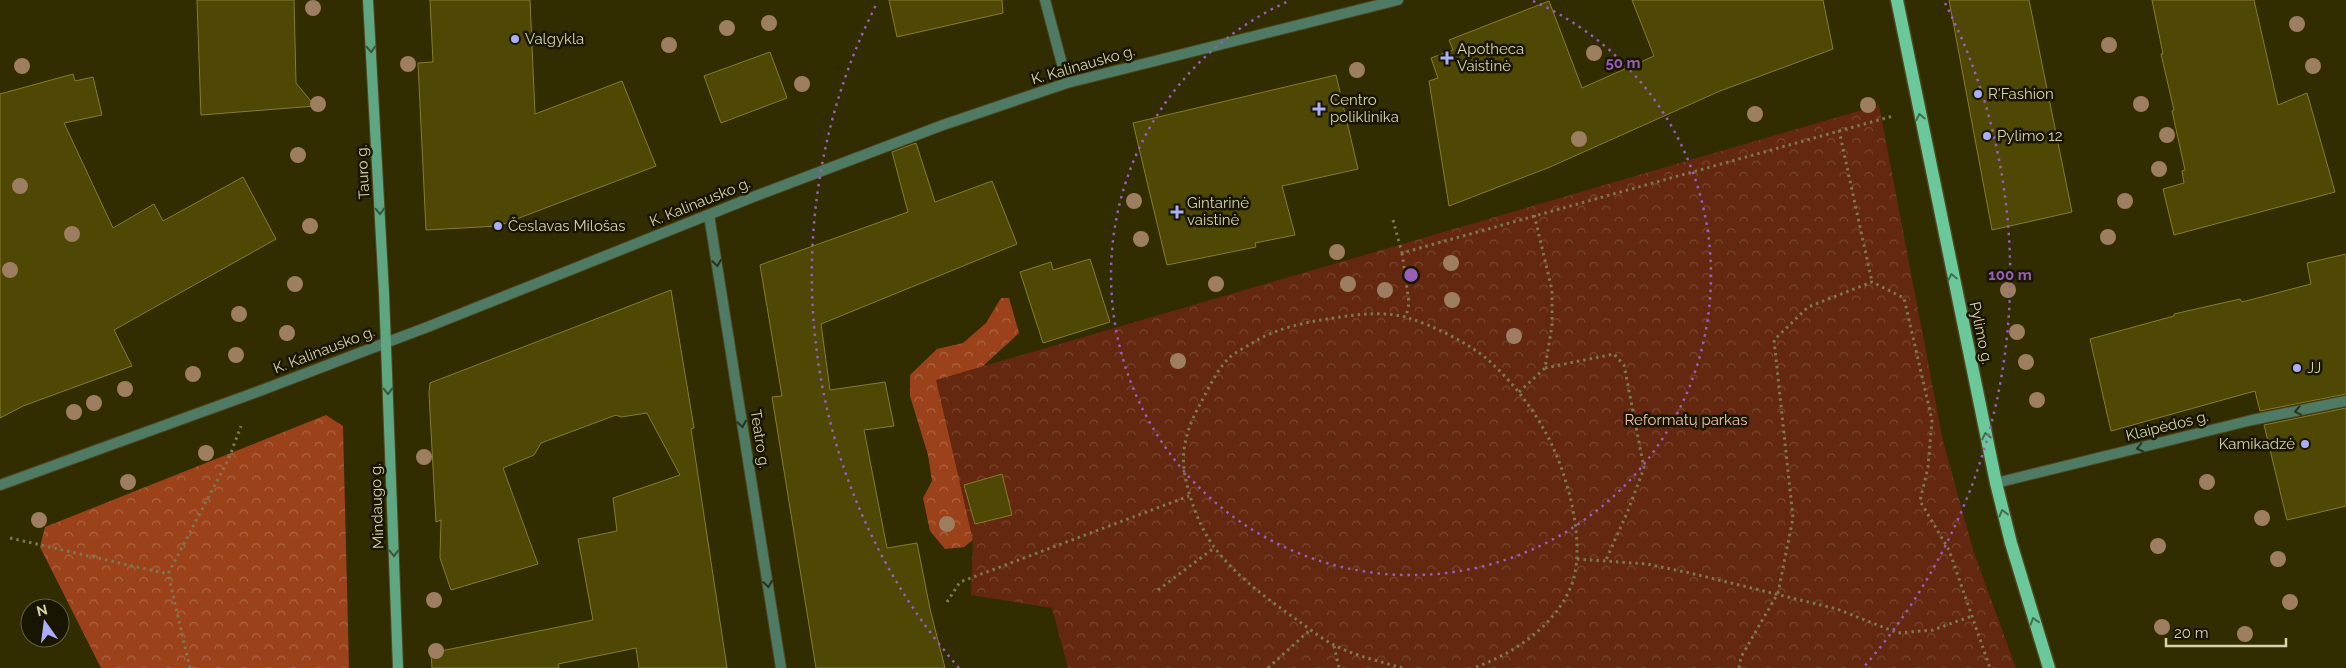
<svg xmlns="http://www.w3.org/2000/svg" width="2346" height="668" font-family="Raleway,sans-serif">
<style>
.forest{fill:url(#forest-crowns)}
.park{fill:url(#park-crowns)}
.building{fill:#4f4704;stroke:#877c2d}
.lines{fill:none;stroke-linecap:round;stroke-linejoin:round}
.minor-casing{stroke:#4d471d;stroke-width:12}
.secondary-casing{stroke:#4d471d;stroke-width:12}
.primary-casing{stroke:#4d471d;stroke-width:15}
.path{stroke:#7d7850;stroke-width:3;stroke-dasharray:2.5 4;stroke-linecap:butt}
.minor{stroke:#4f7a64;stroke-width:10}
.secondary{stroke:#5fa683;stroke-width:10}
.primary{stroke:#6bc89b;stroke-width:12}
.tree{fill:#9d7e60}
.oneway{stroke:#38563b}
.oneway2{stroke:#426e4e}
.oneway3{stroke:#28331e}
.ring{fill:none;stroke:#975eba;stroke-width:2.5;stroke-dasharray:2.5 5}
.poi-dot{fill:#abaffb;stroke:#181500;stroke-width:2}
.labels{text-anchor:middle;stroke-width:5;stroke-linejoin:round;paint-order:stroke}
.poi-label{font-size:15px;fill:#d8d3ae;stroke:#181500;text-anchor:start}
.street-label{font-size:15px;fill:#d8d3ae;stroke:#181500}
.park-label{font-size:15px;fill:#f4c1ae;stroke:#181500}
.centre{fill:#975eba;stroke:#181500;stroke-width:2.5}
.ring-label{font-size:15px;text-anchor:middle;font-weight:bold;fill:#975eba;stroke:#181500;stroke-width:5;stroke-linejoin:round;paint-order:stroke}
</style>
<defs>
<pattern id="forest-crowns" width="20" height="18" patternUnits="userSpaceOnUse" patternTransform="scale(1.25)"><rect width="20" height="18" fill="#9c421b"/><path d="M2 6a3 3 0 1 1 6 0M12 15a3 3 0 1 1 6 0" fill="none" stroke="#ad6544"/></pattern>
<pattern id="park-crowns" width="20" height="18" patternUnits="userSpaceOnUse" patternTransform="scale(1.25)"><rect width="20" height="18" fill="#63280f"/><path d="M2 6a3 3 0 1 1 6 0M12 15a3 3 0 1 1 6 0" fill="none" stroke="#79462f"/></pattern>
</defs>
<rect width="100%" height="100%" fill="#322c01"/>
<!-- forest -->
<g class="forest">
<polygon points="1001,298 1009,298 1019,333 982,367 960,483 973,540 964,547 945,549 930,531 923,498 932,481 928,455 910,396 910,375 937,349 963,343 986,323"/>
<polygon points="326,415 343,426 349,668 101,668 40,547 45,527"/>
</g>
<!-- park -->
<polygon class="park" points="1879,105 1943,441 1974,553 2016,668 1068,668 1052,608 971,595 973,540 936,380"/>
<!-- building -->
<g class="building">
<polygon points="197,0 294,0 296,83 315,106 201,115"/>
<polygon points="430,0 530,0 535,114 622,81 656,166 498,226 426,230 418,63 433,62"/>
<polygon points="889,0 1002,0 1003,13 897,37"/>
<polygon points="1632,0 1823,0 1833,49 1720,91 1550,167 1449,206 1429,81 1438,78 1431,58 1453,50 1449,40 1549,1 1582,88 1654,56"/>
<polygon points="1949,0 2029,0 2072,212 1992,230"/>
<polygon points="2152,0 2254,0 2278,105 2307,93 2335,192 2174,235 2163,189 2184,183 2182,171 2185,170 2172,111 2174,110 2161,54 2163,54"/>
<polygon points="770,52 787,98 721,123 704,76"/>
<polygon points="73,74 75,81 93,77 102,115 64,123 113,228 154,204 163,221 243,177 276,239 114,330 132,366 23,406 0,418 0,94"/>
<polygon points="1336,75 1358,169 1282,186 1295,235 1255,243 1256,247 1167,265 1133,123"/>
<polygon points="916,143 935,202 992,181 1017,244 821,324 830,390 885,382 894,426 864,430 887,548 917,543 930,609 945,668 816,668 772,397 782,396 760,265 908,212 892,152"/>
<polygon points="2346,254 2346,394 2260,411 2255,391 2111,431 2090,339 2174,316 2174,314 2240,299 2242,302 2311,284 2307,263"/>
<polygon points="1090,259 1110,322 1043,343 1020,272 1051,262 1053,270"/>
<polygon points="671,290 694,428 691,429 727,668 639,668 636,648 558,664 559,668 432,668 431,653 593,620 578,539 617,531 613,498 680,475 647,413 621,417 616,415 541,443 534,455 503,468 538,564 451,590 440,558 441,520 436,522 429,394 430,383"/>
<polygon points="2346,408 2346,506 2287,520 2264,425"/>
<polygon points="1002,474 1012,515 975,524 964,485"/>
</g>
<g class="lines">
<!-- minor casing -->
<g class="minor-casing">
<g id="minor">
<polyline points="1045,0 1067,83"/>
<polyline points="709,215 781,668"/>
<polyline points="1996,483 2252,420 2346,401"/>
<polyline points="0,485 254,393 430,326 753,197 943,125 1067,83 1398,0"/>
</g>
</g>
<!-- secondary casing -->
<g class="secondary-casing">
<polyline id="secondary" points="368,0 384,293 398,668"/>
</g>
<!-- primary casing -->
<g class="primary-casing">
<polyline id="primary" points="1897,0 1996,483 2011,543 2049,668"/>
</g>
<!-- path -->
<g class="path">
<polyline points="1839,130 1872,282"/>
<polyline points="1393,220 1402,253 1893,116"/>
<polyline points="1402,253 1409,303 1406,317"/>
<polyline points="1545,368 1614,354 1624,365 1644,468 1627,513 1605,562"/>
<polyline points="1519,392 1545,368 1552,326 1552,290 1534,214"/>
<polyline points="10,538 168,574"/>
<polyline points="1577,559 1647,564 1690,573 1837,609 1898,633 1933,630 1972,616"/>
<polyline points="1158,590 1214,548"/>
<polyline points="947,602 960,582 1189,496"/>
<polyline points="1334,646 1339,668"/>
<polyline points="190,668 168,574 229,458 241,426"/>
<polyline points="1268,668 1311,629"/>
<path d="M1402 668C1380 661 1355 656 1334 645 1320 638 1306 626 1293 617 1265 597 1236 576 1215 548 1198 527 1180 477 1184 450 1186 435 1191 421 1198 408 1207 392 1216 370 1230 357 1237 351 1246 347 1254 342 1275 329 1302 323 1327 319 1353 315 1383 310 1409 318 1433 326 1467 342 1487 359 1511 380 1533 408 1548 437 1568 475 1589 550 1569 591 1551 629 1511 655 1473 668"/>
<polyline points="1739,668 1741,657 1778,593 1793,518 1774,340 1808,307 1872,282 1904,298 1932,420 1928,467 1920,501 1949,550 1990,668"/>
</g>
<!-- minor -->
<use href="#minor" class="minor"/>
<!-- secondary -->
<use href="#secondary" class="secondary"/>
<!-- primary -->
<use href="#primary" class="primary"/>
</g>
<!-- trees -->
<g class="tree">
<circle cx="313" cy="8" r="8"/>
<circle cx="769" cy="23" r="8"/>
<circle cx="2297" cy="24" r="8"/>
<circle cx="727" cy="28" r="8"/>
<circle cx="669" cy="45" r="8"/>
<circle cx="2109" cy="45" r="8"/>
<circle cx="1594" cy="53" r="8"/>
<circle cx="408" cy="64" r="8"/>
<circle cx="22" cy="66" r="8"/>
<circle cx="2313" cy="66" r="8"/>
<circle cx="1357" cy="70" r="8"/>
<circle cx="802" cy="84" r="8"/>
<circle cx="318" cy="104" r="8"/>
<circle cx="2141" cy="104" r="8"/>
<circle cx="1868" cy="105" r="8"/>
<circle cx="1755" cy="114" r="8"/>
<circle cx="2167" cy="135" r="8"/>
<circle cx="1579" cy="139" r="8"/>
<circle cx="298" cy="155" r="8"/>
<circle cx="2159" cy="169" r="8"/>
<circle cx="20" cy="186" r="8"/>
<circle cx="1134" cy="201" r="8"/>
<circle cx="2125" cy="201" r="8"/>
<circle cx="310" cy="226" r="8"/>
<circle cx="72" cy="234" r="8"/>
<circle cx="2108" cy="237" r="8"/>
<circle cx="1141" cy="239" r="8"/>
<circle cx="1337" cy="252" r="8"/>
<circle cx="1451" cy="263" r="8"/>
<circle cx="10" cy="270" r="8"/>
<circle cx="295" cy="284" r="8"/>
<circle cx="1216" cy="284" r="8"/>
<circle cx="1348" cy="284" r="8"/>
<circle cx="1385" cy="290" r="8"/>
<circle cx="2008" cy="290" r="8"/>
<circle cx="1452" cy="300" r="8"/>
<circle cx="239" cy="314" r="8"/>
<circle cx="2017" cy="332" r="8"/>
<circle cx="287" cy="333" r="8"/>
<circle cx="1514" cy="336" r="8"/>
<circle cx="236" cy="355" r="8"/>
<circle cx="1178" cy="361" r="8"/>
<circle cx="2026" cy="362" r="8"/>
<circle cx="193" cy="374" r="8"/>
<circle cx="125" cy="389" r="8"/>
<circle cx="2037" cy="400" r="8"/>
<circle cx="94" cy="403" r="8"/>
<circle cx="74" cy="412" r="8"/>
<circle cx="206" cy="453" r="8"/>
<circle cx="424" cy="457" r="8"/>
<circle cx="128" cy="482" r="8"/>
<circle cx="2207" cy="482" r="8"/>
<circle cx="2262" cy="518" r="8"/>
<circle cx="39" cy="520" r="8"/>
<circle cx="947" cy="524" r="8"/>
<circle cx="2158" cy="546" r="8"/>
<circle cx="2278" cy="559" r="8"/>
<circle cx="434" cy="600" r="8"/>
<circle cx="2290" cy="602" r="8"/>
<circle cx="2162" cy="627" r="8"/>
<circle cx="2245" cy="634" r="8"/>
<circle cx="436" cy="651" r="8"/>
</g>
<!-- one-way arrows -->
<defs><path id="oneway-chevron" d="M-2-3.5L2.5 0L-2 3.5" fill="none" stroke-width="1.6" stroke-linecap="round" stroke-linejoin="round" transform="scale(1.25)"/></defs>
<g class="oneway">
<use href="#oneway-chevron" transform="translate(371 49) rotate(87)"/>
<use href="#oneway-chevron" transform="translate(380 211) rotate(87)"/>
<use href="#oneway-chevron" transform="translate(388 391) rotate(88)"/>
<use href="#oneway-chevron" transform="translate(394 553) rotate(88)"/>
</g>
<g class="oneway2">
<use href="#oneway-chevron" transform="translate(1920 117) rotate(-102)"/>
<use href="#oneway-chevron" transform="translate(1952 277) rotate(-102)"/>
<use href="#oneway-chevron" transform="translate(1986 436) rotate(-102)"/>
<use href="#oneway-chevron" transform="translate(2003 513) rotate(-104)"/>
<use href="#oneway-chevron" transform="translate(2034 621) rotate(-107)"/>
</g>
<g class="oneway3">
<use href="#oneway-chevron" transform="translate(717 263) rotate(81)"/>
<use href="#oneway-chevron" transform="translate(2298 411) rotate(169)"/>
<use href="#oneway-chevron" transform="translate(742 424) rotate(81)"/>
<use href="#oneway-chevron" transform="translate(2140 448) rotate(166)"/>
<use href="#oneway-chevron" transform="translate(768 584) rotate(81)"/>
</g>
<!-- distance rings -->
<g class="ring">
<path d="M1533 1A300 300 0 1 1 1289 1"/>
<path d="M959 668A599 599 0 0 1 877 3M1945 3A599 599 0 0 1 1863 668"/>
</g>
<!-- markers -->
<g class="poi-dot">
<circle cx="515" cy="39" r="5"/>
<path d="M1444.5 50.5h5v5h5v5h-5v5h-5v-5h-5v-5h5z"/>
<circle cx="1978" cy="94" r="5"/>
<path d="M1316.5 101.5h5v5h5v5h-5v5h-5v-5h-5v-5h5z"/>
<circle cx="1987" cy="136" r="5"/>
<path d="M1174.5 204.5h5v5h5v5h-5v5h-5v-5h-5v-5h5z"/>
<circle cx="498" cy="226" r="5"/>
<circle cx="2297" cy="368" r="5"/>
<circle cx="2305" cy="444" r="5"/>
</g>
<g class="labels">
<!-- poi labels -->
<g class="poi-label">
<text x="525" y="44">Valgykla</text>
<text x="1457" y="54">Apotheca<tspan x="1457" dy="17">Vaistinė</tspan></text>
<text x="1988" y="99">R'Fashion</text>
<text x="1330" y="105">Centro<tspan x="1330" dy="17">poliklinika</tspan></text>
<text x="1997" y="141">Pylimo 12</text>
<text x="1187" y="208">Gintarinė<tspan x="1187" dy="17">vaistinė</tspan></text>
<text x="508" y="231">Česlavas Milošas</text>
<text x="2307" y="373">JJ</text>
<text x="2295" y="449" text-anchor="end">Kamikadzė</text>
</g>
<!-- street labels -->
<g class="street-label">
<text transform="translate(1083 65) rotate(-16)" y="5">K. Kalinausko g.</text>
<text transform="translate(363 172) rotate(-93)" y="5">Tauro g.</text>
<text transform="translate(700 202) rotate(-22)" y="5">K. Kalinausko g.</text>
<text transform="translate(1981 333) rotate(78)" y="5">Pylimo g.</text>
<text transform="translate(324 350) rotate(-21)" y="5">K. Kalinausko g.</text>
<text transform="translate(2167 426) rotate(-14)" y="5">Klaipėdos g.</text>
<text transform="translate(760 439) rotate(81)" y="5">Teatro g.</text>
<text transform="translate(377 506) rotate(-92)" y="5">Mindaugo g.</text>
</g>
<!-- park labels -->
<g class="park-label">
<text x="1686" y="425">Reformatų parkas</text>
</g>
</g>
<circle cx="1411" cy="275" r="8" class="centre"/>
<g class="ring-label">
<text x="1623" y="68">50 m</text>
<text x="2010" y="280">100 m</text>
</g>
<!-- north arrow -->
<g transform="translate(45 623) rotate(346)"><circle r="24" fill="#181500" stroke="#656146"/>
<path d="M0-4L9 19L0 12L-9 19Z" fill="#abaffb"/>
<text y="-8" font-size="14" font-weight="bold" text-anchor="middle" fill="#d8d3ae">N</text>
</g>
<!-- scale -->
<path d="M2166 638v8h120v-8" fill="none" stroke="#d8d3ae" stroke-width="2.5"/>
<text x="2174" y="638" font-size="15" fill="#d8d3ae" stroke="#181500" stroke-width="4" paint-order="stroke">20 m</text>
</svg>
